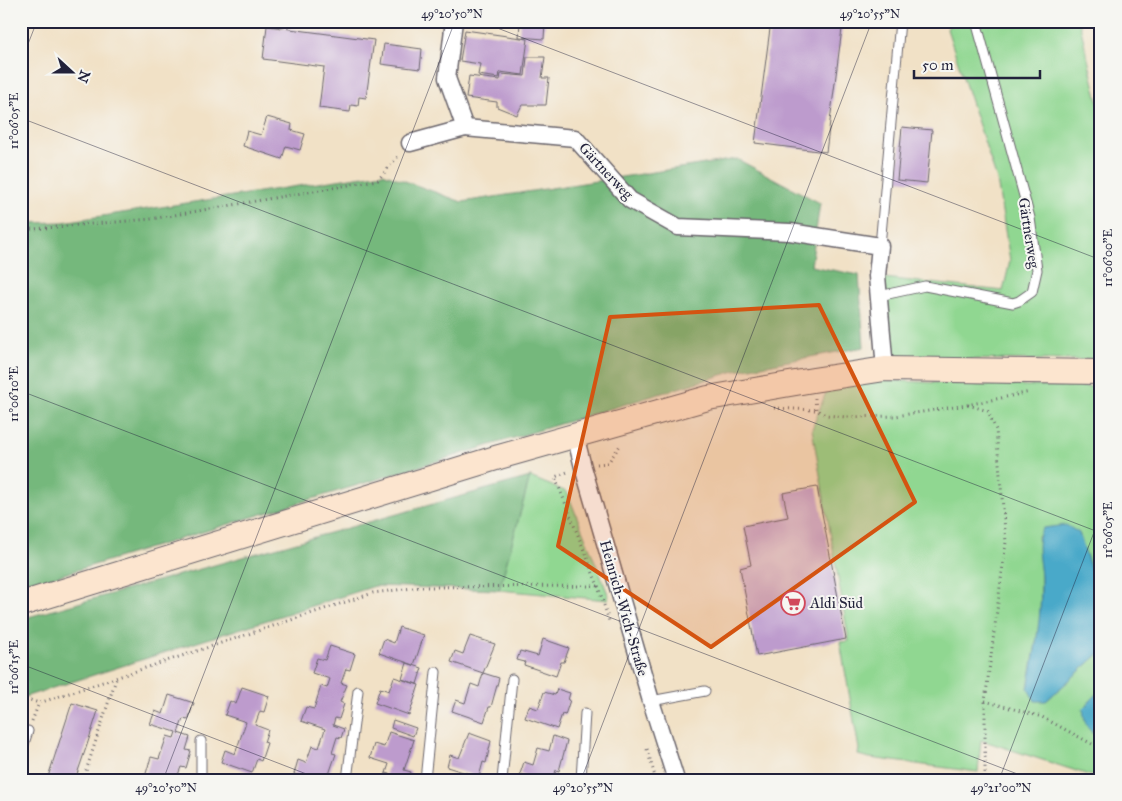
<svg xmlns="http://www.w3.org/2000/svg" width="1122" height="801" font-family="'IM FELL Great Primer',serif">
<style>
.green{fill:#90d791;stroke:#597c66}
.forest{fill:#74b87b;stroke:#4b6d5b}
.water{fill:#4aa9c9;stroke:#366682}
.building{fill:#bd9bcd}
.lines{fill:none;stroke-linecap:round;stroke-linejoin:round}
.lane-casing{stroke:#6a656c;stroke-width:11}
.street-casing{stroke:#6a656c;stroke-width:19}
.secondary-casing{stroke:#6a656c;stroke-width:26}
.path{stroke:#6a656c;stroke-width:3;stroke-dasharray:1 4;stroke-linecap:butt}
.lane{stroke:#fff;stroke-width:9}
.street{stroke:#fff;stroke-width:16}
.secondary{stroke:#fce5cf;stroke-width:24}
.marked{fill:#d45411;fill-opacity:0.2;stroke:#d45411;stroke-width:4;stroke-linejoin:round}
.ticks{fill:none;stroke:#22223b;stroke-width:1;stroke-opacity:0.45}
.labels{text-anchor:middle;stroke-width:4;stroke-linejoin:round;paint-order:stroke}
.street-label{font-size:15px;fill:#22223b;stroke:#f6f6f2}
.poi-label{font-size:15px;fill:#22223b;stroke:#f6f6f2;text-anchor:start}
.neatline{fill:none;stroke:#22223b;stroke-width:2}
.ticks-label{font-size:12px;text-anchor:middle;fill:#22223b}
</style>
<rect width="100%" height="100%" fill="#f6f6f2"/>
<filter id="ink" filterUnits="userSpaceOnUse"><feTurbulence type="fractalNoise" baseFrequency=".02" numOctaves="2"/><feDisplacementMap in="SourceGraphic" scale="10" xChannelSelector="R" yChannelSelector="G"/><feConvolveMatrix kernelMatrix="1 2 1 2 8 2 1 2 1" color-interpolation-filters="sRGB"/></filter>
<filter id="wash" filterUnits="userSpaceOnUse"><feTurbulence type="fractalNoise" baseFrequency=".0096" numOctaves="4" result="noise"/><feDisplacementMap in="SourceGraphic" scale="20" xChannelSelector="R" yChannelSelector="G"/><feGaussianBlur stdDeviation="1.12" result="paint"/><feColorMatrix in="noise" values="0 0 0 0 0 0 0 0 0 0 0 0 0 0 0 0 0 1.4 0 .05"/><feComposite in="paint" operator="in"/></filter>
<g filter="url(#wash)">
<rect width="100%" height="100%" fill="#f1e1c6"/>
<!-- green -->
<g class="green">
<polygon points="952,21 1079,21 1101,114 1101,360 891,359 884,278 1003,291 1010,261 997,180 947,29"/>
<polygon points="880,380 982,385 1101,387 1101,601 1079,533 1038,536 1041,577 1040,621 1028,688 1046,701 1101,652 1101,690 1083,708 1092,733 1101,736 1101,779 981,740 978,772 870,758 858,755 859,749 840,642 849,641 812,429 828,387"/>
<polygon points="530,477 567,492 608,594 608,600 499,590"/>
</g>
<!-- forest -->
<g class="forest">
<polygon points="737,159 820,203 811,266 859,275 864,347 735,371 21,587 21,223 63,222 383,173 462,202"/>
<polygon points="530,477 499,590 375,586 21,698 21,619"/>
</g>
<!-- water -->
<g class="water">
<path d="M1066 525 1079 533 1101 601V652L1046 701H1035L1028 689C1035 651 1042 615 1041 577 1040 561 1034 542 1043 528Z"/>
<path d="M1101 690V736C1085 731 1085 723 1083 708Z"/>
</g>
<g id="blocks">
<!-- building -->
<g class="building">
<polygon points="520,21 545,21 544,39 519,37"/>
<polygon points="771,21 843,21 826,152 755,143"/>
<polygon points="267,26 374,40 366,98 359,97 358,106 351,105 350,112 319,108 324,67 263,59"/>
<polygon points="465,30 528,39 523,75 500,72 499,78 478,75 480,64 460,61"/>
<polygon points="384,44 422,49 420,69 381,64"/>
<polygon points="527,57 545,57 542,78 549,78 546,105 522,105 517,115 497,107 497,102 466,98 469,76 500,80 501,74 525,76"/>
<polygon points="267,117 292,124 291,130 305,134 300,150 286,146 282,159 243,146 247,131 261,135"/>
<polygon points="902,127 932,130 927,183 897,180"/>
<polygon points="817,487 846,639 757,656 740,568 751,565 743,526 788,517 783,493"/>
<polygon points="399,627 424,635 414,665 379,653 384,639 394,643"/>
<polygon points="470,636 495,644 483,673 451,662 455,651 463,654"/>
<polygon points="543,639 569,648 564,662 561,662 556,676 524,665 525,662 517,660 520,651 538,656"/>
<polygon points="330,646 355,654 350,670 346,669 341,683 347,685 340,702 344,704 339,719 335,718 333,725 344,729 341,738 337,737 332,753 336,754 327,780 310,780 294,774 298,760 306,763 312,746 319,748 325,729 301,721 306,707 314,709 321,686 327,688 330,679 312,673 317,658 325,660"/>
<polygon points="407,663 422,668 417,684 402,679"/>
<polygon points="483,673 499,678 491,707 489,707 484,722 452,711 456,700 465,703 471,684 479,687"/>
<polygon points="394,677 419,685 409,715 375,703 380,688 389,691"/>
<polygon points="242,687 269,696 264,712 260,711 255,725 268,730 264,742 267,743 261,761 257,759 252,773 221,762 225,750 235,754 246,722 225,715 230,701 236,704"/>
<polygon points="557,689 570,693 568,700 570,700 565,715 562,714 557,729 525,718 529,706 538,709 544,692 555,695"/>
<polygon points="169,695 194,703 188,720 183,719 178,733 190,737 186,750 191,751 186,768 181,767 176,780 144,780 151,757 159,759 167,736 174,738 176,732 150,724 155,711 163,714"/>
<polygon points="72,703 98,711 88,742 75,780 47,780"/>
<polygon points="393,720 416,728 413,736 391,728"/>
<polygon points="389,732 414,740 404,770 411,772 408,780 386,773 389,764 370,758 374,744 384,747"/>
<polygon points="469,733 491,741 486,763 483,762 479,777 447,767 450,755 459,758"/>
<polygon points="553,736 567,741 559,771 556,770 553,780 538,780 520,774 524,762 533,765 538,748 549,751"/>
<polygon points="386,773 404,779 403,780 384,780"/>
</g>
</g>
</g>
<g filter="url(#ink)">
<use href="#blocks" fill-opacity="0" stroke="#6a656c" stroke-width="1"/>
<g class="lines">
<!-- lane casing -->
<g class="lane-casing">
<g id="lane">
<polyline points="880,246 900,21"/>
<polyline points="879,296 925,286 1013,303 1019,301 1032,292 1037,270 1030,218 976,21"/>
<polyline points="651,701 705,691"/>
<polyline points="21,753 28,731"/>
<polyline points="201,780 201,741"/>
<polyline points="347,780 358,691"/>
<polyline points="425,780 436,672"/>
<polyline points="502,780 512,679"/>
<polyline points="581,780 585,713"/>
</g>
</g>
<!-- street casing -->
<g class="street-casing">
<g id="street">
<polyline points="454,21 447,78 465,128 575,138 630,200 678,227 790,232 880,246 877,276 885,369"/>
<polyline points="410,143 465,128"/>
<polyline points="575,435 583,467 651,701 676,780"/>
</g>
</g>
<!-- secondary casing -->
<g class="secondary-casing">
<polyline id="secondary" points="21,604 499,457 708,398 813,380 885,369 1101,372"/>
</g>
<!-- path -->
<g class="path">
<polyline points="21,230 151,219 378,180 400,154"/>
<polyline points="815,398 816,410"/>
<polyline points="968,405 988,411 996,430 1006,542 985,701 985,780"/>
<polyline points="774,408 816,410 826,415 846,417 896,416 967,405 1030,392"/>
<polyline points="597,464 608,463 621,444"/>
<polyline points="598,586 609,621"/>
<polyline points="21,697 39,703 373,593 421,587 598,586 555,477 570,471"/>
<polyline points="985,701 1042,717 1094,745 1101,746"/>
<polyline points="32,721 39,703"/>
<polyline points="647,749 656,780"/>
<polyline points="83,780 117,676"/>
</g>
<!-- lane -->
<use href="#lane" class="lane"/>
<!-- street -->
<use href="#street" class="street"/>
<!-- secondary -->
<use href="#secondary" class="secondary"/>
</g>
</g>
<!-- marked area -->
<path class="marked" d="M819 305 915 502 711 647 558 546 610 317Z"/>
<!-- ticks -->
<path class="ticks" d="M479 21 1101 260M21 62 37 21M21 118 1101 533M21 391 1033 780M21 664 322 780M163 780 455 21M581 780 872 21M999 780 1101 514"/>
<!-- icons -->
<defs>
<g id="supermarket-ring" transform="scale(1.25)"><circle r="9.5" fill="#f6f6f2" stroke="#d1495b" stroke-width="1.5"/><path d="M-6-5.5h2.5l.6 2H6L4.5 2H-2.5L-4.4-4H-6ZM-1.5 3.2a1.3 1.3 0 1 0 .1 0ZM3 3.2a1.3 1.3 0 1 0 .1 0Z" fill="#d1495b"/></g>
</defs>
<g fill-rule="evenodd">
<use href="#supermarket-ring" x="793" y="603"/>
</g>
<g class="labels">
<!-- street labels -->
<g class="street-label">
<text transform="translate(606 171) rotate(47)" y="5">Gärtnerweg</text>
<text transform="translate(1029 233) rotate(81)" y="5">Gärtnerweg</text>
<text transform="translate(624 608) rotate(74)" y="5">Heinrich-Wich-Straße</text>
</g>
<!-- poi labels -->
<g class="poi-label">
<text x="810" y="608">Aldi Süd</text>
</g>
</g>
<!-- margin -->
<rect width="1122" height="801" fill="none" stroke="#f6f6f2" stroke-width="55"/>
<!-- north arrow -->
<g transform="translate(72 72) rotate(111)" stroke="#f6f6f2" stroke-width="4" paint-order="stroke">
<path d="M0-4L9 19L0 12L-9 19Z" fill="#22223b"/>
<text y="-8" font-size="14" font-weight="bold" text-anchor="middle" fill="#22223b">N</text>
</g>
<!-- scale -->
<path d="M914 70v8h126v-8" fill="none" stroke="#22223b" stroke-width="2.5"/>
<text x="922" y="70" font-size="15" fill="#22223b" stroke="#f6f6f2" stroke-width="4" paint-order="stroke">50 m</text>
<rect x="28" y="28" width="1066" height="746" class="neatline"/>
<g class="ticks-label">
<text x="452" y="18">49°20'50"N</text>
<text x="870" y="18">49°20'55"N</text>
<text transform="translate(14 121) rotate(-90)" y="4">11°06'05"E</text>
<text transform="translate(1108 258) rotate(-90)" y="4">11°06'00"E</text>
<text transform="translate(14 394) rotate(-90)" y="4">11°06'10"E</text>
<text transform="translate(1108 530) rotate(-90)" y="4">11°06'05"E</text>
<text transform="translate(14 667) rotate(-90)" y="4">11°06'15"E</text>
<text x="166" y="792">49°20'50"N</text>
<text x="583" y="792">49°20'55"N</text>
<text x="1001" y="792">49°21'00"N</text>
</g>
</svg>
